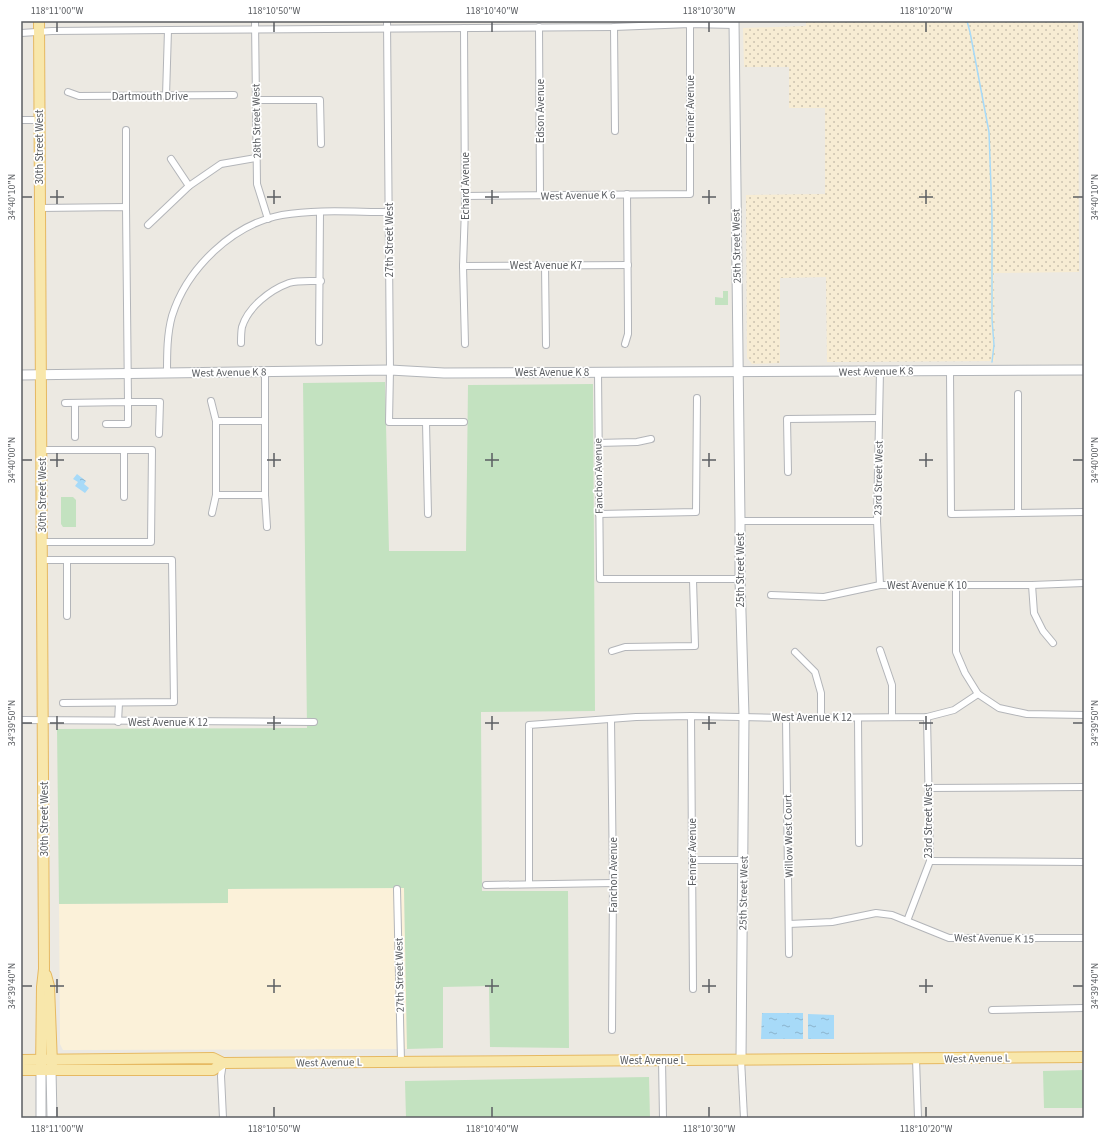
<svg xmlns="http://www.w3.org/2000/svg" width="1105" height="1139" font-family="'Source Sans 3',sans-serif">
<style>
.commercial{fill:#fbf1d9}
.grass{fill:#c3e2c0}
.sand{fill:url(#sand-dots)}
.water{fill:url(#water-ripples)}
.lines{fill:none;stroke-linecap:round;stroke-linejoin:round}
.stream{stroke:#a7daf8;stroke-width:1.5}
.street-casing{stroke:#b3b5b9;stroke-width:8}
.secondary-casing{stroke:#b2b5b9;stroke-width:11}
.primary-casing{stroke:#e6b962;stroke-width:12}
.street{stroke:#fff;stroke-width:6}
.secondary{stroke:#fff;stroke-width:9}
.primary{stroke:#f8e7ab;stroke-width:10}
.ticks{fill:none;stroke:#5b5e62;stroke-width:1.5}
.labels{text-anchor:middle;stroke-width:3.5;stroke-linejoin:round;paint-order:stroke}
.street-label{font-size:11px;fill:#5b5e62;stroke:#fff}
.neatline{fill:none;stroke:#5b5e62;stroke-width:1.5}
.ticks-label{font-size:10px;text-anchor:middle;fill:#5b5e62}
</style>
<defs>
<pattern id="sand-dots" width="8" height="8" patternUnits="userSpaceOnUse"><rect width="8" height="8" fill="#f7ecd3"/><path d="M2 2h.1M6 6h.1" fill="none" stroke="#cbc2af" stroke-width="1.8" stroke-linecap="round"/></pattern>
<pattern id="water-ripples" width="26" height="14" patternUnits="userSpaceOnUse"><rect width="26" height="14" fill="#a7daf8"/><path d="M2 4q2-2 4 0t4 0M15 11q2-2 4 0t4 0" fill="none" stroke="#8bb4cc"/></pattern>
</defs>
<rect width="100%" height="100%" fill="#ece9e2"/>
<!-- commercial -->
<polygon class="commercial" points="404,887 407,1049 63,1050 60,1044 59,904 228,903 228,889"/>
<!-- grass -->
<g class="grass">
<polygon points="723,291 728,291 728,305 715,305 715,297 723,298"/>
<polygon points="385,382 389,551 466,551 468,385 593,384 595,711 481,712 482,891 568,891 569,1048 490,1047 489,986 443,987 443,1048 407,1049 404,888 228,889 228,903 59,904 57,729 307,728 303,383"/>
<polygon points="61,497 73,497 76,500 76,527 63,527 61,524"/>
<polygon points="1084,1070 1084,1108 1044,1108 1043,1071"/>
<polygon points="649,1077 650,1118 406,1118 405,1081"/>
</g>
<!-- sand -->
<polygon class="sand" points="806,21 1078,21 1079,272 994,273 995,361 827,362 826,277 780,278 780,363 752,364 747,358 746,195 825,194 825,108 789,108 789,67 744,67 743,28 806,26"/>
<!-- water -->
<g class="water">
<polygon points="77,474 86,481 84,484 89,488 85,493 75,486 78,482 73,479"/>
<polygon points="762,1013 803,1013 803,1039 761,1039"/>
<polygon points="808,1014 834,1015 834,1039 808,1039"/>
</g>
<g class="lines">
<!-- stream -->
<polyline class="stream" points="967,21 970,32 989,132 992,216 992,319 994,345 992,362"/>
<!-- street casing -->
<g class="street-casing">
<g id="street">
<polyline points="255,21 257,184 268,219"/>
<polyline points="387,21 390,370 389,422 464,422"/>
<polyline points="539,27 540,195"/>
<polyline points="614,27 615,131"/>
<polyline points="464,28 465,208 463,266 465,344"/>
<polyline points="21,33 52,31 168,30 614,27 690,24 734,25"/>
<polyline points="68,92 79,96 234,95"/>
<polyline points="166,96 168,30"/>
<polyline points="256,100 320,100 321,144"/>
<polyline points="21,120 39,120"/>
<polyline points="126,130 126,207"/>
<polyline points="171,159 189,186"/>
<polyline points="465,196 690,194 690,24"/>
<polyline points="39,208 126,207 128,402 160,402 159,434"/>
<polyline points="148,225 189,186 221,164 256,158"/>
<polyline points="545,265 546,345"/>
<polyline points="463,266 628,265"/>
<polyline points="319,342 320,212"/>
<path d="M241 343C241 338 241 332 242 327 248 307 270 290 289 283 298 280 311 281 321 281"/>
<polyline points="625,344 628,334 628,323 627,194"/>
<polyline points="950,371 951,514 1084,512"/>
<polyline points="265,372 265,495 267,527"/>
<polyline points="598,372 600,579 740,579"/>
<path d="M167 373C167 354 167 334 172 316 187 268 233 224 282 215 317 209 354 212 389 212"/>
<polyline points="1018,394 1018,513"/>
<polyline points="211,401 216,421 216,495 212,513"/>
<polyline points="65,403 128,402 128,424 106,424"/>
<polyline points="75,403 75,437"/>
<polyline points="216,421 265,421"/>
<polyline points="426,422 428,514"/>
<polyline points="598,443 637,442 651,439"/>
<polyline points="124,450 124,497"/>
<polyline points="788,472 787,419 879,418"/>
<polyline points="216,495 265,495"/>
<polyline points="599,514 696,512 697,398"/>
<polyline points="740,521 877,521"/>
<polyline points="42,542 151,542 152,450 42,450"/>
<polyline points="42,560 172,560 174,702 63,703"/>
<polyline points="67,560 67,616"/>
<polyline points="880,585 877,521 880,371"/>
<polyline points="956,585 956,652 965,673 978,694"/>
<polyline points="1032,585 1034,613 1043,631 1053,643"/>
<polyline points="771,595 824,597 880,585 1032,585 1084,583"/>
<polyline points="880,650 892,685 892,717"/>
<polyline points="612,651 625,647 695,646 693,580"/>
<polyline points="795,652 815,672 821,693 821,717"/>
<polyline points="691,716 693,989"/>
<polyline points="786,718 789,954"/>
<polyline points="858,718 859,843"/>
<polyline points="611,719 613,883 612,1030"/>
<polyline points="21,720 314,722"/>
<polyline points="118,722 119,703"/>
<polyline points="928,788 1084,787"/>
<polyline points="692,860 743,860"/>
<polyline points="930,861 1084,862"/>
<polyline points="529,884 529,725 636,717 691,716 786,718 927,717 954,710 978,694 999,708 1027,714 1084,715"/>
<polyline points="486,885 613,883"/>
<polyline points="397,889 401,1061"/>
<polyline points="907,921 930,861 927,717"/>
<polyline points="789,924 832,922 876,913 892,915 949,938 1084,938"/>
<polyline points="992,1010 1084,1008"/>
<polyline points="741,1059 744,1118"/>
<polyline points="916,1059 918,1118"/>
<polyline points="662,1060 663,1118"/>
<polyline points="223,1118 221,1076 223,1063"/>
</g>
</g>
<!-- secondary casing -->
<g class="secondary-casing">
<g id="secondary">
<polyline points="734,21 740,521 740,579 744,716 741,1059"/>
<polyline points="21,375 390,370 444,373 1084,370"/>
<polyline points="41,1070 41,1118"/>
<polyline points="51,1070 52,1118"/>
</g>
</g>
<!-- primary casing -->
<g class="primary-casing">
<g id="primary">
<polyline points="39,21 44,969 42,987 41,1070"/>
<polyline points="46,975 49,986 52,1064"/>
<path d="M21 1060 213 1058 223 1063C510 1060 797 1061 1084 1057"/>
<polyline points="21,1070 213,1070 223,1063"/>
</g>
</g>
<!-- street -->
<use href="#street" class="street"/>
<!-- secondary -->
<use href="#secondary" class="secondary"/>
<!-- primary -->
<use href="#primary" class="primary"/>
</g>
<!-- ticks -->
<path class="ticks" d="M57 22V32M274 22V32M492 22V32M709 22V32M926 22V32M57 190V204M274 190V204M492 190V204M709 190V204M926 190V204M22 197H32M50 197H64M267 197H281M485 197H499M702 197H716M919 197H933M1073 197H1083M57 453V467M274 453V467M492 453V467M709 453V467M926 453V467M22 460H32M50 460H64M267 460H281M485 460H499M702 460H716M919 460H933M1073 460H1083M57 716V730M274 716V730M492 716V730M709 716V730M926 716V730M22 723H32M50 723H64M267 723H281M485 723H499M702 723H716M919 723H933M1073 723H1083M57 979V993M274 979V993M492 979V993M709 979V993M926 979V993M22 986H32M50 986H64M267 986H281M485 986H499M702 986H716M919 986H933M1073 986H1083M57 1107V1117M274 1107V1117M492 1107V1117M709 1107V1117M926 1107V1117"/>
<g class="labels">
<!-- street labels -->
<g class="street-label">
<text x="150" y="100">Dartmouth Drive</text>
<text transform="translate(690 109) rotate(-90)" y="4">Fenner Avenue</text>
<text transform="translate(540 111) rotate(-90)" y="4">Edson Avenue</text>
<text transform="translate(256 121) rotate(-91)" y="4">28th Street West</text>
<text transform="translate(39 147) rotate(-90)" y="4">30th Street West</text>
<text transform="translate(465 186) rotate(-90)" y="4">Echard Avenue</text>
<text transform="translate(578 195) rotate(-1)" y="4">West Avenue K 6</text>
<text transform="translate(389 240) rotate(-90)" y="4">27th Street West</text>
<text transform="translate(736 246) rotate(-91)" y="4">25th Street West</text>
<text x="546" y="269">West Avenue K7</text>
<text transform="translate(876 371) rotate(-1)" y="4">West Avenue K 8</text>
<text transform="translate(229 372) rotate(-1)" y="4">West Avenue K 8</text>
<text x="552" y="376">West Avenue K 8</text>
<text transform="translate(598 476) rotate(-91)" y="4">Fanchon Avenue</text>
<text transform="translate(878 478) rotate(-89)" y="4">23rd Street West</text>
<text transform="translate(42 495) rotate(-90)" y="4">30th Street West</text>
<text transform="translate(740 570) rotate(-90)" y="4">25th Street West</text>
<text x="927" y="589">West Avenue K 10</text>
<text x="812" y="721">West Avenue K 12</text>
<text x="168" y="726">West Avenue K 12</text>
<text transform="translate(44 819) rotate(-90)" y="4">30th Street West</text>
<text transform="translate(928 821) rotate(-90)" y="4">23rd Street West</text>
<text transform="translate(788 836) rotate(-91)" y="4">Willow West Court</text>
<text transform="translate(692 852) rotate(-90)" y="4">Fenner Avenue</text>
<text transform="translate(613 875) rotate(-90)" y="4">Fanchon Avenue</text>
<text transform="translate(743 893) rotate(-89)" y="4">25th Street West</text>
<text transform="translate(994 938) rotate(1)" y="4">West Avenue K 15</text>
<text transform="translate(399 975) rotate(-91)" y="4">27th Street West</text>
<text transform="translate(977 1058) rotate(-1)" y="4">West Avenue L</text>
<text x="653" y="1064">West Avenue L</text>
<text transform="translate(329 1062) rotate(-1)" y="4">West Avenue L</text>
</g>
</g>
<!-- border -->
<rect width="1105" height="1139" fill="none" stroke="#ffffff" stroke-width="44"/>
<rect x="22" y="22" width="1061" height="1095" class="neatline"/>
<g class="ticks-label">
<text x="57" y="14">118°11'00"W</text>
<text x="274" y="14">118°10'50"W</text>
<text x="492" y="14">118°10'40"W</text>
<text x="709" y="14">118°10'30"W</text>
<text x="926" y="14">118°10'20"W</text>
<text transform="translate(11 197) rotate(-90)" y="4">34°40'10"N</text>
<text transform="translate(1094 197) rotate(-90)" y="4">34°40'10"N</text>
<text transform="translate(11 460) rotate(-90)" y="4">34°40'00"N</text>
<text transform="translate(1094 460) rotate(-90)" y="4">34°40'00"N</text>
<text transform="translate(11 723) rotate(-90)" y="4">34°39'50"N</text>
<text transform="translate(1094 723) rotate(-90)" y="4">34°39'50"N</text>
<text transform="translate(11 986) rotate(-90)" y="4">34°39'40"N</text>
<text transform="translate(1094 986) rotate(-90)" y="4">34°39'40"N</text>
<text x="57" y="1132">118°11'00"W</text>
<text x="274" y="1132">118°10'50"W</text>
<text x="492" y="1132">118°10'40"W</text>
<text x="709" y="1132">118°10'30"W</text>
<text x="926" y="1132">118°10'20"W</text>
</g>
</svg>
